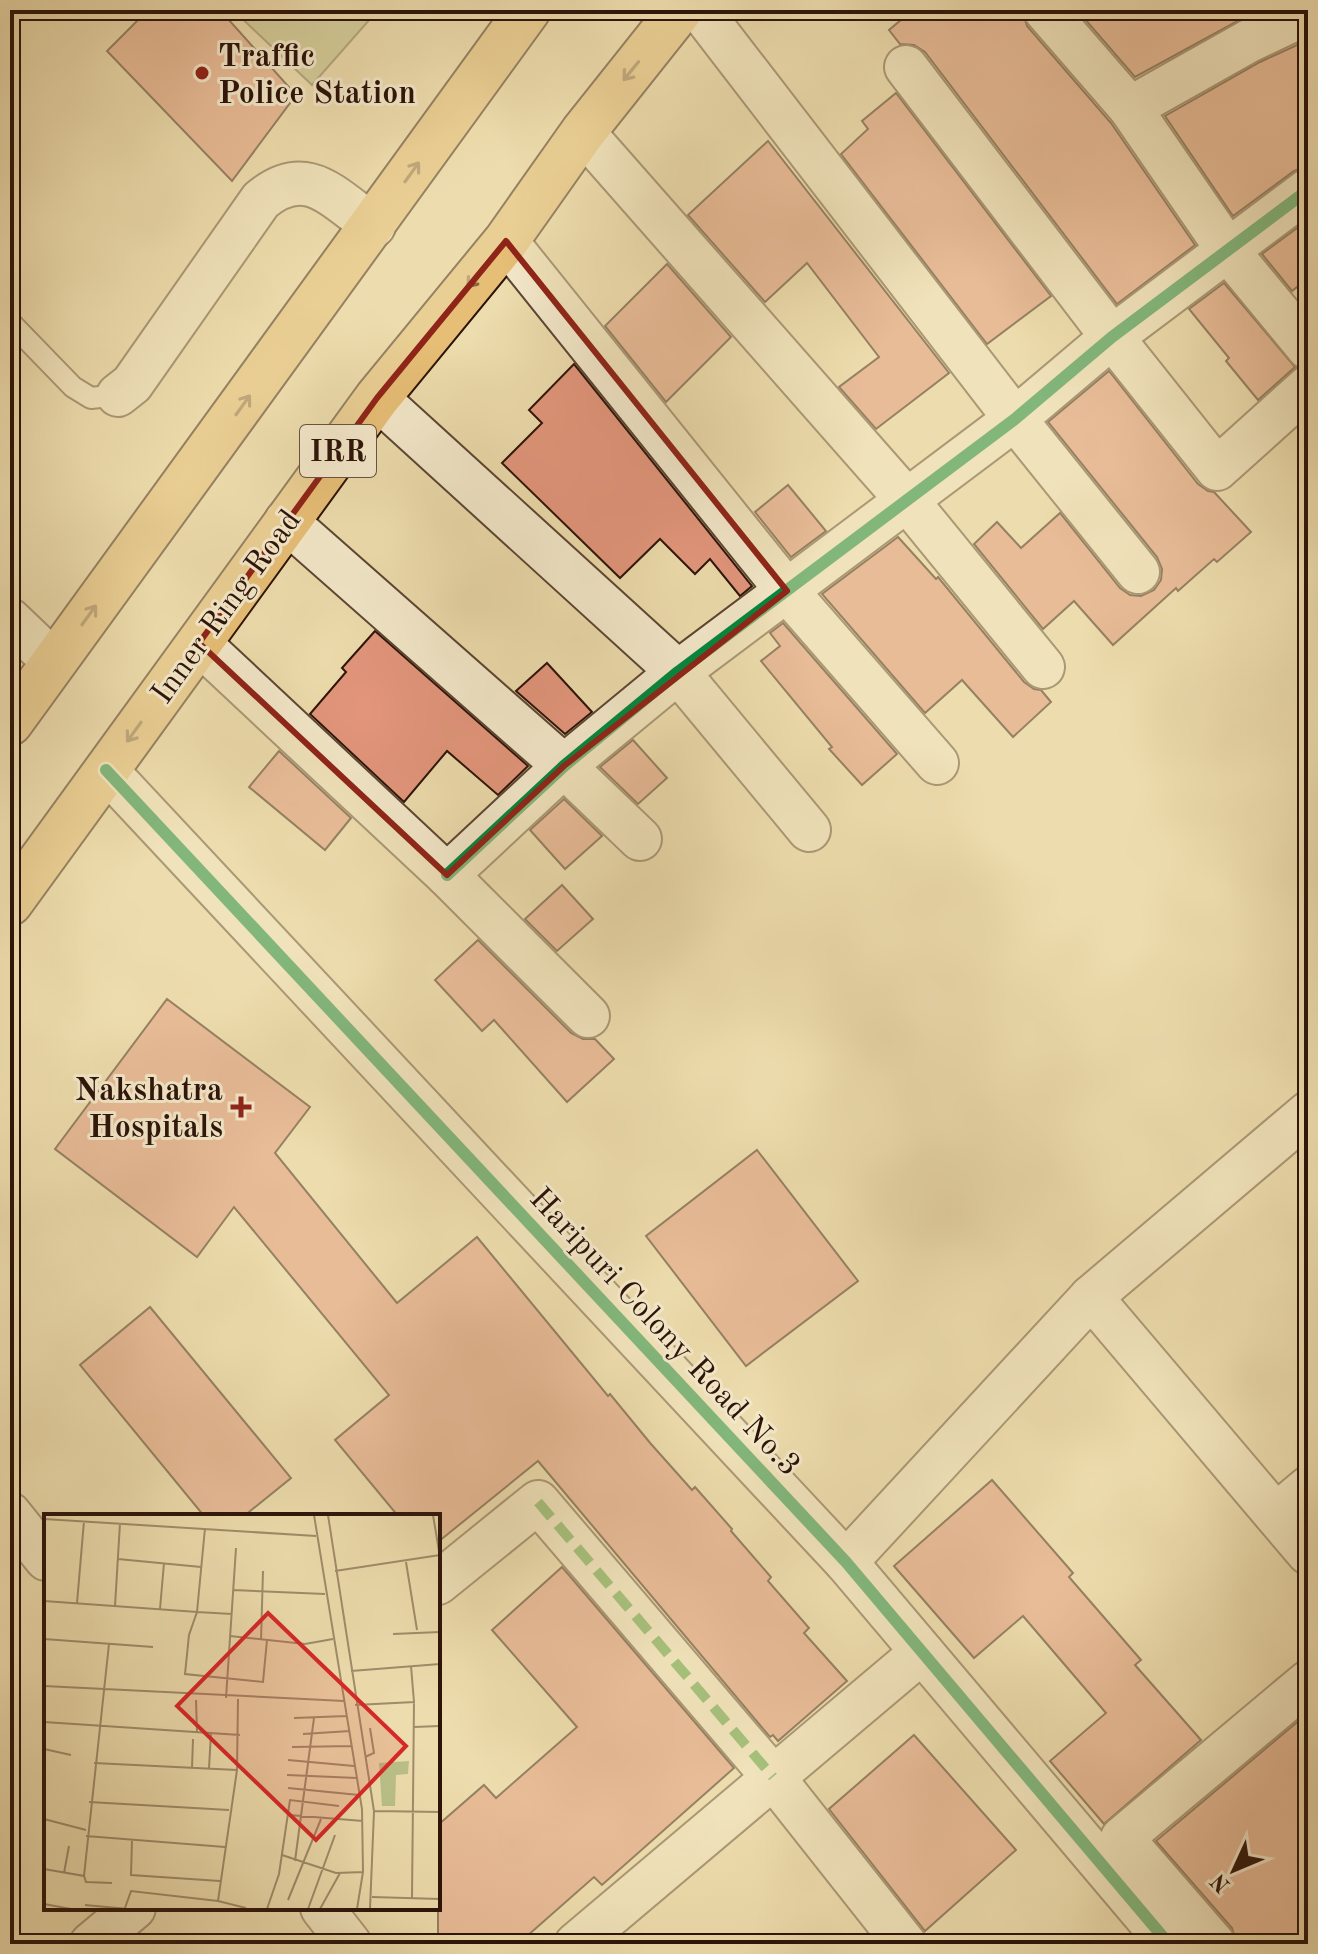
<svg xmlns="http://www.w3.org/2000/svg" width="1318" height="1954" font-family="'Old Standard TT',serif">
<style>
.green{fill:#bac089;stroke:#736a49;stroke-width:2}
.building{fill:#e3967c;stroke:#2c1309;stroke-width:2}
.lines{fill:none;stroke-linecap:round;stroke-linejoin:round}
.lane-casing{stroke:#5c4532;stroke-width:24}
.street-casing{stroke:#5c4532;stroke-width:46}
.highway-casing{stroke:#2c1309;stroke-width:48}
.lane{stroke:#f3e8ca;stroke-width:20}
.street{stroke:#f3e8ca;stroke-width:42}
.highway{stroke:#e6be76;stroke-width:44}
.quiet{stroke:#51a03e;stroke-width:10;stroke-dasharray:20 10;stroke-linecap:butt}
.cycleway-casing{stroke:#f3e8ca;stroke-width:17}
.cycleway{stroke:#00873e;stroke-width:12}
.oneway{stroke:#896840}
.marked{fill:none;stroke:#8f2418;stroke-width:6;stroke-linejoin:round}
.poi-dot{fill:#8f2418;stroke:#f3e8ca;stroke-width:3}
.labels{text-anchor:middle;stroke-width:6;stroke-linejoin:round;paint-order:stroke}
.shield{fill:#f3e8ca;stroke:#685343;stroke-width:2}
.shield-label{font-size:30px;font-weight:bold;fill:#2c1309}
.poi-label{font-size:32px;font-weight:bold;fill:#2c1309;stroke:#f3e8ca;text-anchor:start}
.street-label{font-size:32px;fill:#2c1309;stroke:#f3e8ca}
.inset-road{fill:none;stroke:#a08c6b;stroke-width:2}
.view{fill:#d62828;fill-opacity:0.15;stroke:#d62828;stroke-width:4}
.inset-edge{fill:none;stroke:#2c1309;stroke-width:4}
</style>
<rect width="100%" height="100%" fill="#eddcad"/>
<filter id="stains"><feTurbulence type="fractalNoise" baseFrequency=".0025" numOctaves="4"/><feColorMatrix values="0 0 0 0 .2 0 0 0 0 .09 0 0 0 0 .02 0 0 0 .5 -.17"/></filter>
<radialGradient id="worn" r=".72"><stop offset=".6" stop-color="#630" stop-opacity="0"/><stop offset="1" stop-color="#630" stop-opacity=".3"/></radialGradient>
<!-- green -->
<polygon class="green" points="233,10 378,10 312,85"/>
<!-- building -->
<g class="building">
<polygon points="148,10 220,10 296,95 232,181 107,51"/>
<polygon points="913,10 1022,10 1027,26 1111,123 1195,245 1117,304 925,52 914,45 900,44 889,30"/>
<polygon points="1077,10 1258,10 1135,77"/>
<polygon points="1308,40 1308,166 1294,171 1233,216 1165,116 1260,62"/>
<polygon points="896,93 1051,296 987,344 841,154 868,129 862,121"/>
<polygon points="768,141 949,373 876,429 839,387 879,357 807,263 765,302 688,215"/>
<polygon points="1308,220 1308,278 1292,291 1262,254"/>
<polygon points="667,264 731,337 666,402 605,326"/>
<polygon points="1224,283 1295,367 1258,400 1226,361 1229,358 1189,309"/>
<polygon points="574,364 752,586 740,596 710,559 695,574 660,539 620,578 502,463 542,423 529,410"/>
<polygon points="1109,371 1198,484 1208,491 1214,492 1251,532 1217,562 1214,559 1178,591 1176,588 1113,645 1074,601 1043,629 974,544 997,522 1021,548 1060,513 1120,588 1130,595 1141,596 1154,590 1161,580 1162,569 1157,557 1048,422"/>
<polygon points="788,485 826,531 791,557 755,512"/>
<polygon points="898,537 936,579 938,577 1024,682 1034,689 1041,690 1051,702 1013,737 962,680 925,713 822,594"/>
<polygon points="783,623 897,754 862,785 829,749 832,747 761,661 780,646 770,633"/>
<polygon points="375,631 528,766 498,795 447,751 404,802 310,714 346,672 342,668"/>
<polygon points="547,663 592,712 565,734 516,691"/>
<polygon points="633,740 667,778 638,804 600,767"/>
<polygon points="279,751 351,818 325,850 249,787"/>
<polygon points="564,799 602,836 565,869 530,830"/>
<polygon points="562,885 593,919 557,951 525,919"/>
<polygon points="478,940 571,1033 583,1039 595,1039 614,1059 567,1102 494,1020 482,1031 435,980"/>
<polygon points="167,999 310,1107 275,1153 397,1303 477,1237 608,1396 610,1394 651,1444 692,1490 695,1487 732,1529 731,1531 771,1577 768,1581 809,1628 804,1633 847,1681 778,1741 773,1735 770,1737 538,1461 438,1542 438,1516 398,1516 335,1440 389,1395 234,1207 197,1257 55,1149"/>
<polygon points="757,1150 858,1281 746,1366 646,1236"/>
<polygon points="150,1307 291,1478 244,1516 204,1516 80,1365"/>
<polygon points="992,1480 1073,1573 1069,1577 1141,1660 1135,1665 1201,1740 1104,1824 1050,1761 1106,1713 1023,1616 974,1658 894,1566"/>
<polygon points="562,1567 734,1768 602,1885 594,1877 518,1944 438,1944 438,1825 484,1785 496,1798 577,1727 492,1630"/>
<polygon points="1308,1713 1308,1944 1237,1944 1232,1928 1156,1841"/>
<polygon points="914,1735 1016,1850 925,1931 829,1809"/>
</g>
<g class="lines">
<!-- lane casing -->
<g class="lane-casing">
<polyline id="lane" points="10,322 73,387 91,398 118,395"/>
</g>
<!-- street casing -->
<g class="street-casing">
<g id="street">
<polyline points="700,10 1015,419 1138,572"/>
<polyline points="1045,10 1130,108 1229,252 1308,348"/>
<polyline points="906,67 1112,337 1217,469 1308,387"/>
<polyline points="1130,108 1249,41 1308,13"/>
<polyline points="583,132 906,499 1043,667"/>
<polyline points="506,241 787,591 937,763"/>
<path d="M118 395 132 384 261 200C307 162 333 198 374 226"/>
<polyline points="377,398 678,672 809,830"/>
<polyline points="286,521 564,766 640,839"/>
<polyline points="10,620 54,662"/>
<polyline points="199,643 447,875 588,1016"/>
<polyline points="106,770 846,1562 1169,1944"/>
<polyline points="447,875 564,766 678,672 1015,419 1112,337 1308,190"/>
<polyline points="1091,1297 1308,1553"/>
<polyline points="10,1514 46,1559"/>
<polyline points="1276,1515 1308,1488"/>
<polyline points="846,1562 1091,1297 1308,1113"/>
<polyline points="438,1583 538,1502 773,1777 905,1944"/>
<polyline points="322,1908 350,1944"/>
<polyline points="91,1944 134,1908"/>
<polyline points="576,1944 922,1652"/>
<polyline points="1214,1944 1122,1838 1308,1682"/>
</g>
</g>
<!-- highway casing -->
<g class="highway-casing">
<g id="highway">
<polyline points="10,723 528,10"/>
<polyline points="10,903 377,398 506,241 583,132 680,10"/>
</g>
</g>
<!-- lane -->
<use href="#lane" class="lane"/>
<!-- street -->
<use href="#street" class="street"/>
<!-- highway -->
<use href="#highway" class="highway"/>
<!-- quiet -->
<polyline class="quiet" points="538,1502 773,1777"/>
<!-- cycleway casing -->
<g class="cycleway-casing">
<g id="cycleway">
<polyline points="106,770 846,1562 1169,1944"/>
<polyline points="447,875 564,766 678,672 1015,419 1112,337 1308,190"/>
</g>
</g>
<!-- cycleway -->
<use href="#cycleway" class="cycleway"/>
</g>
<!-- one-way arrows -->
<defs><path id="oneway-shaft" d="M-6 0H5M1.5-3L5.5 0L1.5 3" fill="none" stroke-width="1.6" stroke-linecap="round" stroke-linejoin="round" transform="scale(2)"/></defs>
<g class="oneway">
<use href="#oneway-shaft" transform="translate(631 71) rotate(129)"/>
<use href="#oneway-shaft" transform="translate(412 172) rotate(-54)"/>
<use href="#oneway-shaft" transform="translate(475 278) rotate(129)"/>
<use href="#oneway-shaft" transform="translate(243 405) rotate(-54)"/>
<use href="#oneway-shaft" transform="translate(89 615) rotate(-54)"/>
<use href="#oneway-shaft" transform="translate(134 732) rotate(126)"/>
</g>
<!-- marked area -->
<path d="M0 0H1318V1954H0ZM506 241 787 591 564 766 447 875 199 643 377 398Z" fill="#eddcad" fill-opacity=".55" fill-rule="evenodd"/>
<path class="marked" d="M506 241 787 591 564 766 447 875 199 643 377 398Z"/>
<!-- markers -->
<g class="poi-dot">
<circle cx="202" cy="73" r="8"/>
<path d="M237 1095h8v8h8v8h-8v8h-8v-8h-8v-8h8z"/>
</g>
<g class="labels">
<!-- shield labels -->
<rect class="shield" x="300" y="425" width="76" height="52" rx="6"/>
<g class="shield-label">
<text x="338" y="461">IRR</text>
</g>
<!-- poi labels -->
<g class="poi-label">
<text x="218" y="66">Traffic<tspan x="218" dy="37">Police Station</tspan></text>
<text x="223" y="1100" text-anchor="end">Nakshatra<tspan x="223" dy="37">Hospitals</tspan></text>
</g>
<!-- street labels -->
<g class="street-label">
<text transform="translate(225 606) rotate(-54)" y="11">Inner Ring Road</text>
<text transform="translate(666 1331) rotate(47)" y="11">Haripuri Colony Road No.3</text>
</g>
</g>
<!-- overview -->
<g transform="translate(44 1514)">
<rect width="396" height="396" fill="#eddcad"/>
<path d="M365 247 364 260 352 261 351 292H338L335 249Z" fill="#bac089"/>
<path class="inset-road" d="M270 1 318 295 319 358 313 395M284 1 330 297 326 395M389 1 396 43M0 5 272 22M74 45 157 53M362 48 373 116M291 57 396 41M189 76 281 80M0 87 153 98 161 14M33 89 40 7M71 92 76 9M116 95 120 49M188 100 153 98 145 121 141 160 219 168 223 126M349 120 396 118M186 122 261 130 289 125M0 125 109 133M217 126 219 57M307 157 396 150M0 172 300 187M182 184 192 34M194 185 193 256 174 387 202 394M152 186 153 218M311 191 370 188 367 152M250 204 303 202M0 208 196 221M370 213 396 212M259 220 306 217M248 233 308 232M0 235 27 241M321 243 330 239 326 214M244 246 310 252M50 249 193 256M148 254 149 225M165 254 167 219M243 261 313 264M244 274 315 281M45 288 185 296M330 297 396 298M245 301 319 307M0 305 42 316M42 322 181 333M88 325 87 361 176 367M238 341 292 359 319 358M251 347 270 204M0 355 40 362 42 368 68 369M20 359 25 332M40 362 65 130M328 383 396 385M368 384 370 188M244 386 277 305M0 390 27 395M41 391 84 395M81 394 87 377 174 387M223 395 235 360 246 286 295 292M264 395 291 321M276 395 296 359"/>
<path class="view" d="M224 99 362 232 272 326 133 192Z"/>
<rect width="396" height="396" class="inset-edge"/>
</g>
<!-- margin -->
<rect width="1318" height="1954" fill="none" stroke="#eddcad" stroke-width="40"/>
<rect x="12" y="12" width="1294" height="1930" fill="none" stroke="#2c1309" stroke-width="4"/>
<rect x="20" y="20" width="1278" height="1914" fill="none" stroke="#2c1309" stroke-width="2"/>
<!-- north arrow -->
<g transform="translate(1234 1870) rotate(226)" stroke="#f3e8ca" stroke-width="6" paint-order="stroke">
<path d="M0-6L14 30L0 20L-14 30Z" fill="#2c1309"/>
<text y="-12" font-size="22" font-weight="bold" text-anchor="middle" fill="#2c1309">N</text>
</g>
<rect width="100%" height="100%" filter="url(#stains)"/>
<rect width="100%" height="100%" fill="url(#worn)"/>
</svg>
